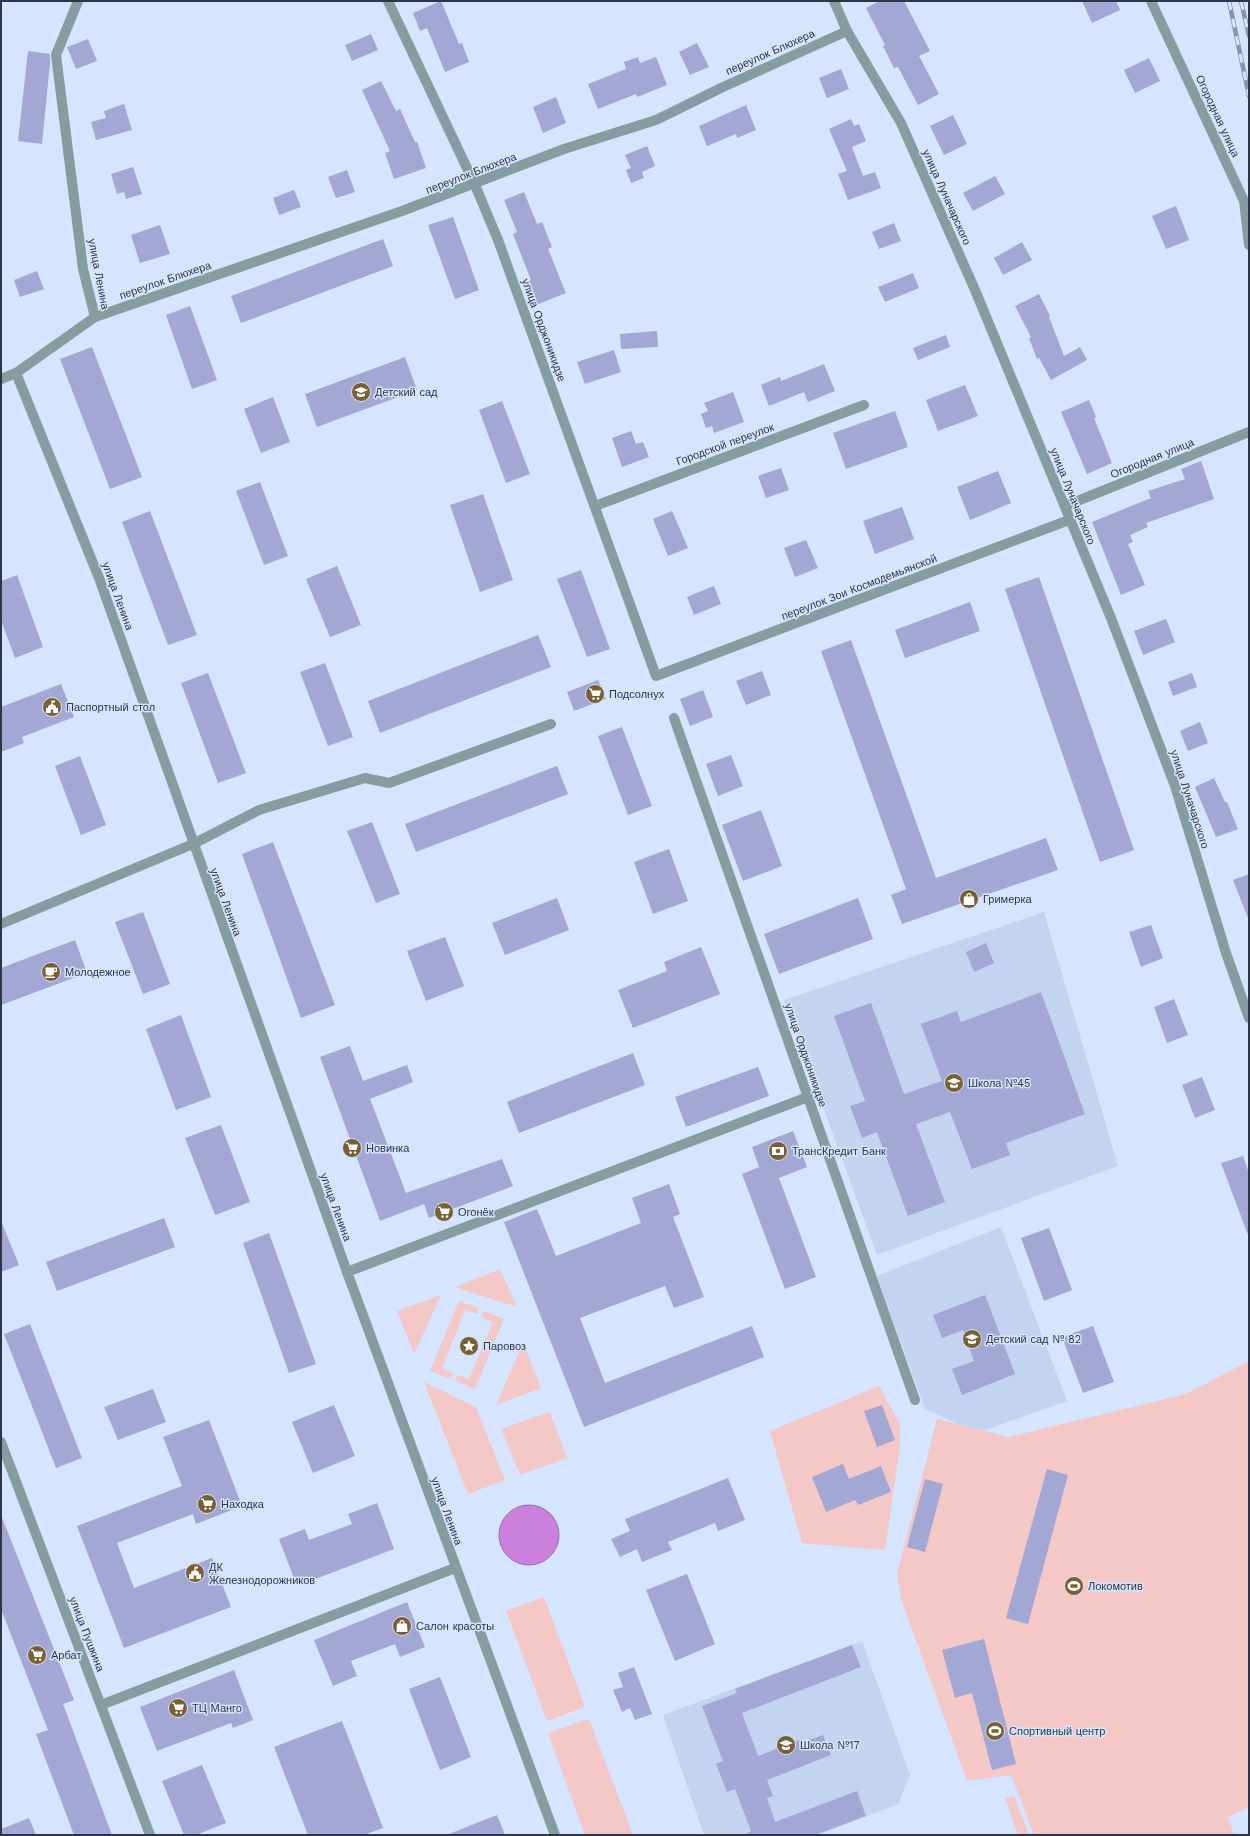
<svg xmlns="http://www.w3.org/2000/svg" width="1250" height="1836" font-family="'Work Sans',sans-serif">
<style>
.built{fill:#c3d4f1}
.green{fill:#f3c8c6}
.water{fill:#cb80dc;stroke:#9b6aaf}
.building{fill:#a2a7d4}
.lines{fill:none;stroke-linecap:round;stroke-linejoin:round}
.minor{stroke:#849e9f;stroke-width:10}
.rail-casing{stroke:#8794aa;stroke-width:4.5}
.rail{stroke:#d5e5ff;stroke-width:3;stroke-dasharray:9;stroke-linecap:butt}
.labels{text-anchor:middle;stroke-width:3;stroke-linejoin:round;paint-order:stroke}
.street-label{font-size:11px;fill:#2c3647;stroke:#d5e5ff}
.poi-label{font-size:11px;fill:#2c3647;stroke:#d5e5ff;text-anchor:start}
</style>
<rect width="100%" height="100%" fill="#d5e5ff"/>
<!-- built -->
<g class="built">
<polygon points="1044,912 1118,1166 877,1255 784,1000"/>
<polygon points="1001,1227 1067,1401 977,1433 925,1409 877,1276"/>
<polygon points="862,1641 910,1775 898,1804 818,1835 704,1835 663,1715"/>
</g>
<!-- green -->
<g class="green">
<polygon points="500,1269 517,1307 455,1287"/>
<polygon points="441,1295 414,1354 397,1311"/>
<polygon points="459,1301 479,1308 477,1314 465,1310 442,1368 453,1373 451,1379 430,1371"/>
<polygon points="484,1311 504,1319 475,1389 455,1380 457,1375 469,1379 493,1322 481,1317"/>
<polygon points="523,1343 541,1388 496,1405"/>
<polygon points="1249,1361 1249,1807 1228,1817 1234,1835 1034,1835 1011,1775 967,1781 901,1599 897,1574 937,1419 1009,1437 1186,1394"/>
<polygon points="424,1382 476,1407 505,1480 468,1494"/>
<polygon points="879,1386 900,1424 900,1446 885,1550 802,1543 770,1431"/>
<polygon points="550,1412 567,1458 520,1475 501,1429"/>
<polygon points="544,1597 585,1707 547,1721 506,1611"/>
<polygon points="589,1719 633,1835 585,1835 548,1733"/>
<polygon points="1014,1796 1029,1835 1018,1835 1005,1798"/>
</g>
<!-- water -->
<circle class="water" cx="529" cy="1535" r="30"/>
<!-- building -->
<g class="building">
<polygon points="441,1 459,44 462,43 469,62 445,72 427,28 420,31 413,13"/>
<polygon points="880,1 904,1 930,51 919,56 939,94 918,105 898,67 894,68 883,46 885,45 866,8"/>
<polygon points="1082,1 1116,1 1120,10 1092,23"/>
<polygon points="371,34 378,50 352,61 345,45"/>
<polygon points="88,39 97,61 76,69 67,47"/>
<polygon points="697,43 709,67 690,75 679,52"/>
<polygon points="28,51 50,54 50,63 42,144 18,141"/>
<polygon points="638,57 640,63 656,57 667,85 637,97 636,94 598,109 588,84 626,69 624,62"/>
<polygon points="1149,58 1160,81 1135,93 1124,70"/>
<polygon points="841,69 849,89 827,98 819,78"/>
<polygon points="381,81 396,111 400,109 415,142 417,142 426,168 394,179 385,153 390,151 362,90"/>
<polygon points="556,97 566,123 543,133 533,107"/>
<polygon points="124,104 132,130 96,140 91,122 106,118 104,111"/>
<polygon points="746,105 756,130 737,138 736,134 707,146 699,126"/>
<polygon points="953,115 967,144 944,155 930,126"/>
<polygon points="851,119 854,126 859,124 866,141 852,147 863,176 875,172 881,188 848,200 838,174 847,171 829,129"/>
<polygon points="647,146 655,166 642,172 644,178 631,183 626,170 631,168 625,155"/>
<polygon points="133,167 142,194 126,199 124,192 117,194 111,174"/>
<polygon points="347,170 355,192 336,198 328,177"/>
<polygon points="995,176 1005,194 973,211 963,193"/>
<polygon points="294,190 301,207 279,215 273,198"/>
<polygon points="524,192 537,224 542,222 552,247 548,249 566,293 536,305 527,282 531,280 513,234 517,232 504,200"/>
<polygon points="1176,206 1189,240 1166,249 1152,216"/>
<polygon points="453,217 479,290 455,299 428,225"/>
<polygon points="894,223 901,241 879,249 872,232"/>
<polygon points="160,225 170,254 140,263 131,235"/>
<polygon points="383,239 393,266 241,323 231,296"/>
<polygon points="1022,242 1032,260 1003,275 994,258"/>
<polygon points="37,271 44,289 20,297 14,280"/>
<polygon points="913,273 919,288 885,302 878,287"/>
<polygon points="1039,294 1050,316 1049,317 1064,356 1080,347 1087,360 1051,380 1039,358 1037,359 1029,338 1031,337 1015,306"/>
<polygon points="190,306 217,380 192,389 166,315"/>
<polygon points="657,331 658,347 621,349 620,334"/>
<polygon points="946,335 950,347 918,360 913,348"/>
<polygon points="92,347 142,477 110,489 60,359"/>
<polygon points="614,350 621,372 585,384 577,362"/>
<polygon points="405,357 417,390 317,427 305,394"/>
<polygon points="824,364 835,391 808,402 804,392 769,406 761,385 780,377 781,381"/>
<polygon points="965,385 978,416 938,431 926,400"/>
<polygon points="733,392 744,422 714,433 712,426 706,428 701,414 708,411 704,403"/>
<polygon points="273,397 290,442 261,453 244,409"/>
<polygon points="1089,400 1096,417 1094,418 1112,463 1087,474 1061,412"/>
<polygon points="502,401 530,474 506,483 479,410"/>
<polygon points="895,411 908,447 846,469 833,433"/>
<polygon points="631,431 636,444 643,442 649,457 622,467 612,438"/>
<polygon points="1201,461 1214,499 1146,523 1148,527 1130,535 1133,542 1128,544 1145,585 1121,595 1092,522 1151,498 1148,491 1185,479 1181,469"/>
<polygon points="781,468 789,490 766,498 758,476"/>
<polygon points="998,471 1011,503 970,520 957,487"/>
<polygon points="260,482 288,556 264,565 236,491"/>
<polygon points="483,494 513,580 480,592 450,505"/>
<polygon points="902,507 914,539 875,554 863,521"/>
<polygon points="150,511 197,635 168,645 122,522"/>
<polygon points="672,511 688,548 668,556 653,519"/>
<polygon points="806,540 818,568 795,577 784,548"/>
<polygon points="337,566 361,625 330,637 306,579"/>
<polygon points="581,570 610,649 587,657 557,579"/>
<polygon points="17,575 43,647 15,658 1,620 1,581"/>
<polygon points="1039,577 1134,850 1100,862 1005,589"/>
<polygon points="714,586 721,604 694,615 687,597"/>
<polygon points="970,602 980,631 905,658 895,630"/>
<polygon points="1166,619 1175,642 1143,655 1134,631"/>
<polygon points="538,635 551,667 380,733 368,701"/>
<polygon points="851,640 936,878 1046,838 1058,870 902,924 891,895 906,889 821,651"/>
<polygon points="325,663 353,737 328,746 300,672"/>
<polygon points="762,671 771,695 746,705 736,681"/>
<polygon points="208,673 246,773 218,783 181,683"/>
<polygon points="1192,673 1197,687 1173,696 1168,682"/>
<polygon points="598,680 606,699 574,711 567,692"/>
<polygon points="61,684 74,717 22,737 24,743 1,752 1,707"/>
<polygon points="703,690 713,717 690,726 680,699"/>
<polygon points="1200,722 1208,743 1188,751 1180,731"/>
<polygon points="622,727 652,806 628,815 598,736"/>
<polygon points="731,755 743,786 718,796 706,764"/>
<polygon points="80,756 106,825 81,835 55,766"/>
<polygon points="557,766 568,794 416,852 405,824"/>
<polygon points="1214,778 1225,802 1227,802 1238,829 1216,837 1195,787"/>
<polygon points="761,810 782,866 743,881 722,825"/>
<polygon points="372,822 400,894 376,903 347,831"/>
<polygon points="273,842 335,1005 301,1018 242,854"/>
<polygon points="669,849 688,901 653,914 634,862"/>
<polygon points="1249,874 1249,917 1248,918 1233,880"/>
<polygon points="557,898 569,930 505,955 492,923"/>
<polygon points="858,898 873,939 779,974 764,934"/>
<polygon points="143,912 170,984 143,994 115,922"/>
<polygon points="1151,925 1163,958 1141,967 1129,932"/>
<polygon points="445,937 464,986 426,1001 407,951"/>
<polygon points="75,940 87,973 1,1005 1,968"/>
<polygon points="986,943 994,963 974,972 966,952"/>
<polygon points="701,947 720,994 633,1028 618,990 667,971 664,962"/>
<polygon points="1041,992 1085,1114 1006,1143 1010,1155 972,1169 950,1112 916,1124 945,1202 908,1216 877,1132 862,1138 850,1106 865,1101 834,1016 871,1003 904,1094 942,1081 921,1024 957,1011 961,1022"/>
<polygon points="1174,999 1188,1035 1167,1043 1154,1007"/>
<polygon points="181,1015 211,1097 176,1110 146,1029"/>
<polygon points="350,1046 363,1081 407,1065 413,1082 370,1099 406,1193 502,1159 513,1186 429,1218 424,1204 380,1221 320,1057"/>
<polygon points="633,1053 645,1085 519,1133 507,1102"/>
<polygon points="758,1067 769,1096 686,1127 675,1097"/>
<polygon points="1202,1077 1215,1110 1195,1118 1182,1085"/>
<polygon points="221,1125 250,1202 215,1215 185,1138"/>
<polygon points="793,1131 807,1167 779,1178 816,1277 785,1289 742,1174 759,1167 752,1147"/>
<polygon points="1243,1156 1249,1173 1249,1235 1248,1235 1221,1163"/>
<polygon points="669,1184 680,1214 673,1217 704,1297 674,1308 665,1286 580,1318 605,1383 752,1326 764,1357 584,1427 504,1222 537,1209 556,1256 641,1223 632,1198"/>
<polygon points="164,1218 175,1247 57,1291 46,1262"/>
<polygon points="1,1221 19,1265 1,1272"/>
<polygon points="1049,1228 1072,1290 1044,1301 1021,1238"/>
<polygon points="269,1233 316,1364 289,1373 243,1243"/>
<polygon points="985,1295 1015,1374 962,1395 952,1369 974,1361 963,1330 942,1338 933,1315"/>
<polygon points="30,1324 82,1458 56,1468 4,1334"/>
<polygon points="1093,1326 1114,1382 1083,1393 1062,1337"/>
<polygon points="153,1389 166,1422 118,1440 104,1407"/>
<polygon points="334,1405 355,1456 313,1473 292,1422"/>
<polygon points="882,1405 895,1440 877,1447 864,1411"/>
<polygon points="209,1420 242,1506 196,1524 193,1514 117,1543 134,1588 212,1558 231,1607 124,1648 77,1526 182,1486 163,1437"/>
<polygon points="843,1464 849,1479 881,1466 891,1492 858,1505 855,1500 826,1512 812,1477"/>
<polygon points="1047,1469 1068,1475 1028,1624 1006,1618"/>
<polygon points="728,1478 745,1520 718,1531 715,1523 668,1542 672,1550 642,1562 637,1549 620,1557 611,1539 630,1531 625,1519"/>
<polygon points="925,1479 943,1484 925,1552 907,1547"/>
<polygon points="377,1503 394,1549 297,1586 279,1539 305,1529 309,1540 352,1524 348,1514"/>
<polygon points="1,1515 74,1700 63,1704 112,1835 74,1835 36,1734 48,1730 1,1609"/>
<polygon points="687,1574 715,1644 675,1661 646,1590"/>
<polygon points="407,1602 425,1647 400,1657 395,1644 351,1661 357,1676 333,1686 314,1640"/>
<polygon points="984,1639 1016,1764 992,1770 972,1693 955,1698 942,1650"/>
<polygon points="852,1645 861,1667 742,1713 758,1756 802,1739 804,1742 823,1735 831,1755 767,1780 773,1796 767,1798 775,1822 857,1791 866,1816 815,1835 744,1835 751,1831 735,1789 727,1792 716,1764 723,1761 702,1706 737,1693 735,1689"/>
<polygon points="634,1667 652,1714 635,1720 630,1708 622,1712 613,1690 623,1687 618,1673"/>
<polygon points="234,1670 253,1720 233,1728 231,1723 157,1751 140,1707"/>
<polygon points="440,1677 471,1757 440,1770 409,1689"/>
<polygon points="342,1721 383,1828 364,1835 308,1835 274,1747"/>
<polygon points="202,1765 226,1823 196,1835 184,1835 162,1781"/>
<polygon points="497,1815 505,1835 449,1835 449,1834"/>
<polygon points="29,1818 36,1835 1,1835 1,1829"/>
</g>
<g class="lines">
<!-- minor -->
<g class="minor">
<polyline points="78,1 56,55 83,269 95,317"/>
<polyline points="388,1 475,185 498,240 656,676 1069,520"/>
<polyline points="834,1 847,31 901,123 975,290 1111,618 1175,786 1226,953 1249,1018"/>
<polyline points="1151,1 1244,201 1249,245"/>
<polyline points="16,373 99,578 347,1272 555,1835"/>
<polyline points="1,379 16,373 95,317 402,211 564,149 656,120 723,87 847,31"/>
<polyline points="595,506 864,405"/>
<polyline points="1065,506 1249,432"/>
<polyline points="674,718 915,1400"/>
<polyline points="1,924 193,844 259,810 365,778 389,783 551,724"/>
<polyline points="347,1272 808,1097"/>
<polyline points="1,1442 150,1835"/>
<polyline points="101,1705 455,1568"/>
</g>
<!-- rail casing -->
<g class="rail-casing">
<g id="rail">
<polyline points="1229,1 1249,96"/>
<polyline points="1241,1 1249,36"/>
</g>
</g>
<!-- rail -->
<use href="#rail" class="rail"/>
</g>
<!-- icons -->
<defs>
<g id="school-disc" transform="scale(1)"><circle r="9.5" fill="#795f31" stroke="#d5e5ff"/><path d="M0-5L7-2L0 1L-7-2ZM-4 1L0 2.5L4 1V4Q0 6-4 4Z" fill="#fff"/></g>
<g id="supermarket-disc" transform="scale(1)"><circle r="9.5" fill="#795f31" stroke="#d5e5ff"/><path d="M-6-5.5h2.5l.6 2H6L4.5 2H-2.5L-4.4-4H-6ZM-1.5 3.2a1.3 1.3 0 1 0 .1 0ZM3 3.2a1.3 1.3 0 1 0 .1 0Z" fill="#fff"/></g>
<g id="civic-disc" transform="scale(1)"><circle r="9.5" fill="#795f31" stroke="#d5e5ff"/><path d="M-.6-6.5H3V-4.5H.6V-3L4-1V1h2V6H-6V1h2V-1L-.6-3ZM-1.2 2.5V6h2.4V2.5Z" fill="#fff"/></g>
<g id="shop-disc" transform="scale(1)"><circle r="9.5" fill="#795f31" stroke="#d5e5ff"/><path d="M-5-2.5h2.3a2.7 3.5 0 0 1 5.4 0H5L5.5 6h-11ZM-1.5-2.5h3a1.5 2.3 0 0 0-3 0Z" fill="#fff"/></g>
<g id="cafe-disc" transform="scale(1)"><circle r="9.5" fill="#795f31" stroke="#d5e5ff"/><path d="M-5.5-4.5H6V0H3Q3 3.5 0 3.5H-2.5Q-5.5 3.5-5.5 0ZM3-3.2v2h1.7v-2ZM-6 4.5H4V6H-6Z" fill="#fff"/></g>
<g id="bank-disc" transform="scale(1)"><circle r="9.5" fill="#795f31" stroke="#d5e5ff"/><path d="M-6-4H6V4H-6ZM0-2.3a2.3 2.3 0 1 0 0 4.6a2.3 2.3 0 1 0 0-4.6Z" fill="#fff"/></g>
<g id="sight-disc" transform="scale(1)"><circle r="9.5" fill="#795f31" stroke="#d5e5ff"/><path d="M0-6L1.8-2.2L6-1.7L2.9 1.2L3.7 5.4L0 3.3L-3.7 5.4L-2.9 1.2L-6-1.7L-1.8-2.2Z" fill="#fff"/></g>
<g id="stadium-disc" transform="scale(1)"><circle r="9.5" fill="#795f31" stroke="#d5e5ff"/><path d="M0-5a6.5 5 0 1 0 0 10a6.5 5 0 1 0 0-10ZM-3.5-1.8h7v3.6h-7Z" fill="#fff"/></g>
</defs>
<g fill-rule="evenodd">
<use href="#school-disc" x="361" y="392"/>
<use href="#supermarket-disc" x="595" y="694"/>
<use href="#civic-disc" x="52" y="707"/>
<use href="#shop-disc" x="969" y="899"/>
<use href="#cafe-disc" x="51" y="972"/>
<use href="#school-disc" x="954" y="1083"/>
<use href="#supermarket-disc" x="352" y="1148"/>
<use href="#bank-disc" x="778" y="1151"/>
<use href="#supermarket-disc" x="444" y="1212"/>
<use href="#school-disc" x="972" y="1339"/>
<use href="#sight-disc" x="469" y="1346"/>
<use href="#supermarket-disc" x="207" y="1504"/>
<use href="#civic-disc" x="195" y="1573"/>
<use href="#stadium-disc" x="1074" y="1586"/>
<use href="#shop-disc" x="402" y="1626"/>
<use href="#supermarket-disc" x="37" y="1655"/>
<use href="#supermarket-disc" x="178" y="1708"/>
<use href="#stadium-disc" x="995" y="1731"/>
<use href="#school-disc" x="786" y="1745"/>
</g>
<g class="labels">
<!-- street labels -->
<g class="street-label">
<text transform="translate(770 52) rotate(-24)" y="4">переулок Блюхера</text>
<text transform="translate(1218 116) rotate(65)" y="4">Огородная улица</text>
<text transform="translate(471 173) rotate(-21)" y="4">переулок Блюхера</text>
<text transform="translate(947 197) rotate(66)" y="4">улица Луначарского</text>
<text transform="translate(99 274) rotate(79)" y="4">улица Ленина</text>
<text transform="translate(165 280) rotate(-19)" y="4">переулок Блюхера</text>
<text transform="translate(544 330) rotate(70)" y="4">улица Орджоникидзе</text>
<text transform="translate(725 444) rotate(-20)" y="4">Городской переулок</text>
<text transform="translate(1152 458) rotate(-22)" y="4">Огородная улица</text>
<text transform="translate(1073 496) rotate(68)" y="4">улица Луначарского</text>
<text transform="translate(859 587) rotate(-21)" y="4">переулок Зои Космодемьянской</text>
<text transform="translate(118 596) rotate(70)" y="4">улица Ленина</text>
<text transform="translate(1190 799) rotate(72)" y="4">улица Луначарского</text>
<text transform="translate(226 902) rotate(70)" y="4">улица Ленина</text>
<text transform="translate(806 1055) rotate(71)" y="4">улица Орджоникидзе</text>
<text transform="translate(336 1207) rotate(70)" y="4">улица Ленина</text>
<text transform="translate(447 1511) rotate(70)" y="4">улица Ленина</text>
<text transform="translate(87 1634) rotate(69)" y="4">улица Пушкина</text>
</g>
<!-- poi labels -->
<g class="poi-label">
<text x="375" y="396">Детский сад</text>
<text x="609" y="698">Подсолнух</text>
<text x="66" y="711">Паспортный стол</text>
<text x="983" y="903">Гримерка</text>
<text x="65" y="976">Молодежное</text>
<text x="968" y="1087">Школа №45</text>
<text x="366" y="1152">Новинка</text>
<text x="792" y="1155">ТрансКредит Банк</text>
<text x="458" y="1216">Огонёк</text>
<text x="986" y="1343">Детский сад № 82</text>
<text x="483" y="1350">Паровоз</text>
<text x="221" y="1508">Находка</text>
<text x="209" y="1571">ДК<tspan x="209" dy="13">Железнодорожников</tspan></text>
<text x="1088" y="1590">Локомотив</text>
<text x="416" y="1630">Салон красоты</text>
<text x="51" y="1659">Арбат</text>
<text x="192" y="1712">ТЦ Манго</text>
<text x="1009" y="1735">Спортивный центр</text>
<text x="800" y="1749">Школа №17</text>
</g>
</g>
<!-- border -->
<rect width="1250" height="1836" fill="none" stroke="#2c3647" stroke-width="4"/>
</svg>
